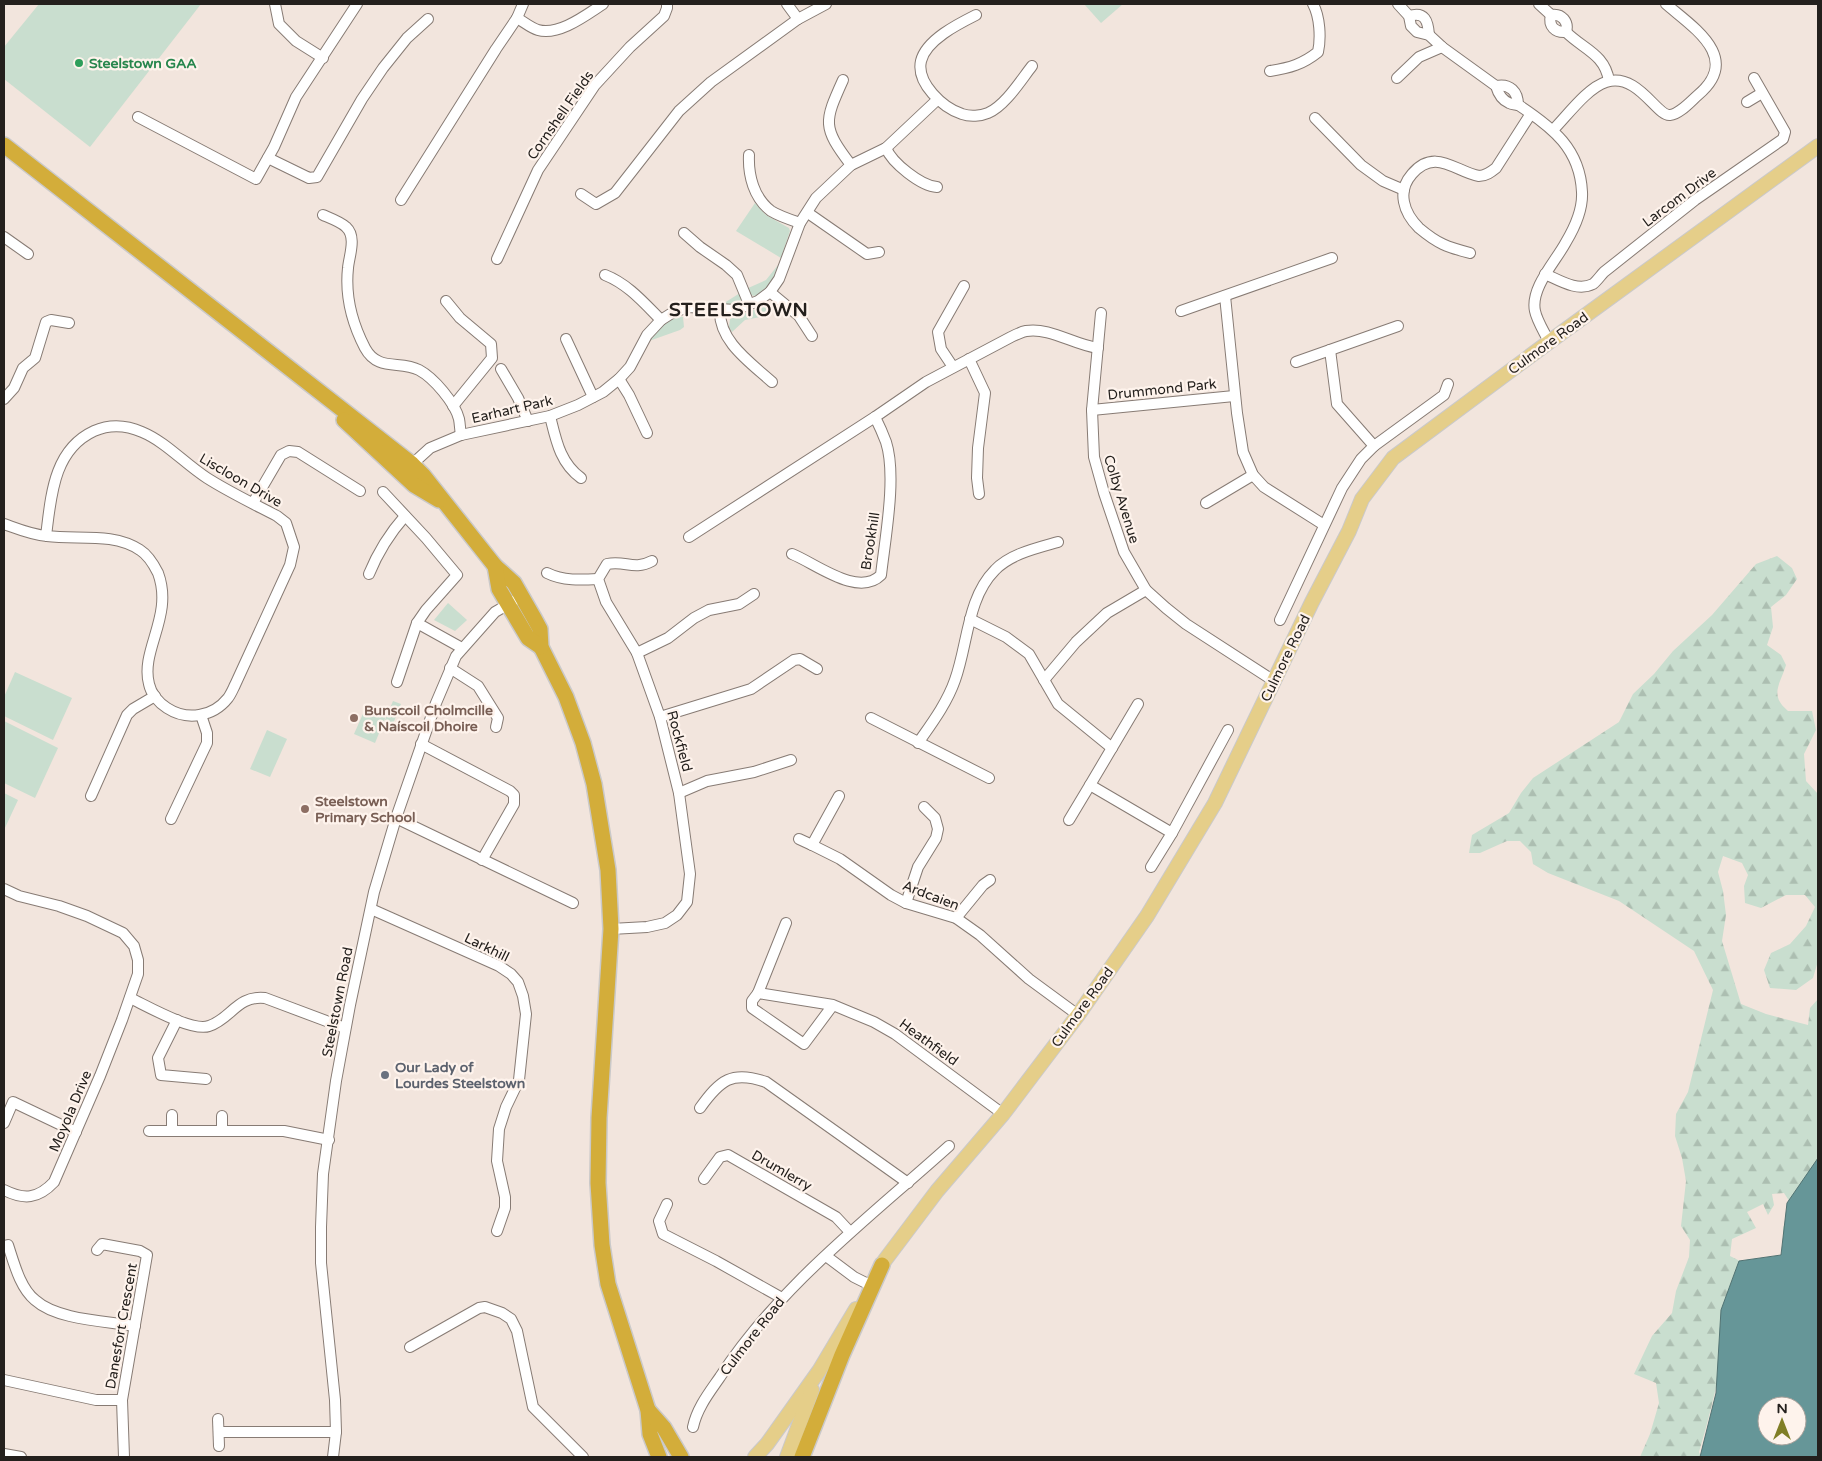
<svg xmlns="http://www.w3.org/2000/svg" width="1822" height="1461" font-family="'Varela Round',sans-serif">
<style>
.green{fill:#c9decf}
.forest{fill:url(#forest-firs)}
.water{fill:#669698;stroke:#527373;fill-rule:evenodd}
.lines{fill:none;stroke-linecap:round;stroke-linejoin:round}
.minor-casing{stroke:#877b74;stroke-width:12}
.major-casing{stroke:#cac9c9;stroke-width:16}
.highway-casing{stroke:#cac9c9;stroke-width:18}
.minor{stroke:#fff;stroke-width:10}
.major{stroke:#e5ce89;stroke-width:14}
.highway{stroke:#d3ad3a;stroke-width:15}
.leisure-dot{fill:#2e9e5b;stroke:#fef3ec;stroke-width:2}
.education-dot{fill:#8d6e63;stroke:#fef3ec;stroke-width:2}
.worship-dot{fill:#6b7280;stroke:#fef3ec;stroke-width:2}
.labels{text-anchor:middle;stroke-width:4.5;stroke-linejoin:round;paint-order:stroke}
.leisure-label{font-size:14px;font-weight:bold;fill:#27864d;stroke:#fef3ec;text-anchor:start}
.street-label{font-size:14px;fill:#24201d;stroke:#fef3ec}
.education-label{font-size:14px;font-weight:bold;fill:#785e54;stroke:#fef3ec;text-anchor:start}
.worship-label{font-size:14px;font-weight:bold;fill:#5b616d;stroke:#fef3ec;text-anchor:start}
.district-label{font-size:19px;font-weight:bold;letter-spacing:1px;fill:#24201d;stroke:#fef3ec}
</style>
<defs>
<pattern id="forest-firs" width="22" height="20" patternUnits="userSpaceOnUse" patternTransform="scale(1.25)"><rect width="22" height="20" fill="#c9decf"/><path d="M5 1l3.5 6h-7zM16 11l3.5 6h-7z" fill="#acbeb1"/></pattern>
</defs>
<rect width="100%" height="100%" fill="#f2e5dd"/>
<!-- green -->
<g class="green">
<polygon points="39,4 201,4 90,147 4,79 4,47"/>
<polygon points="1084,4 1123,4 1101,23"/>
<polygon points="755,203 766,215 789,228 790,231 781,258 736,231"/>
<path d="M782 260C778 274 769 289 755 296L750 295 746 289 766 280Z"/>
<polygon points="740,293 741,301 738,305 721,305"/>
<polygon points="772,303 779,307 765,316 745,320 732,332 729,327 730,319"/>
<path d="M680 316 683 317 684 327 680 330 649 341C658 329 666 320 680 316Z"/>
<polygon points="448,603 467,620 455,631 434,620"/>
<polygon points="15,672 72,698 53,740 4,716 4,697"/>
<polygon points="393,701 401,704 391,729 383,725"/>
<polygon points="366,707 386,716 375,743 354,734"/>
<polygon points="4,721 58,748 35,798 4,783"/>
<polygon points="267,730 287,739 270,777 250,769"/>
<polygon points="4,793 18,800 4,830"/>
</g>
<!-- forest -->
<path class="forest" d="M1777 556 1792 568 1797 579 1786 595 1771 607 1773 627 1767 645 1781 655 1786 665C1780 685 1769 695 1788 711H1812L1816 730 1804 754 1806 781 1818 794V961L1813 978 1796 990 1770 988 1764 970 1771 953 1790 944 1806 926 1815 907 1805 895H1786L1761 908 1745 903 1744 886 1748 875 1742 863 1723 856 1718 872 1723 891 1726 915 1722 941 1741 1004 1766 1014 1808 1025 1810 1008 1818 999V1193L1806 1222 1783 1237V1227L1795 1210 1784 1193 1772 1194 1774 1205 1768 1215 1763 1204 1747 1212 1756 1228 1732 1239 1730 1256 1740 1261C1729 1326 1718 1390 1699 1452L1701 1457H1640L1650 1434 1659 1403 1656 1383 1634 1374 1652 1336 1672 1313 1676 1291 1689 1257 1690 1240 1681 1226 1686 1181 1682 1158 1675 1136 1676 1114 1688 1092 1713 990 1694 951 1619 901 1548 873 1533 864 1531 852 1520 841H1507L1480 853H1469L1472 835 1509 813 1521 793 1533 778 1619 722 1633 694 1654 674 1673 651 1712 615 1756 564Z"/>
<!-- water -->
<path class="water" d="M1818 1158V1457H1700L1716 1393 1721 1310 1739 1261 1781 1255 1787 1203ZM1767 1406H1797V1436H1767Z"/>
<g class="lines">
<!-- minor casing -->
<g class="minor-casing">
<g id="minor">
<polyline points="275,4 279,24 296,41 323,58"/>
<path d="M1398 4 1409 16 1411 26 1417 32 1429 35 1442 47 1496 86C1498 93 1502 100 1509 103 1513 105 1517 104 1520 106 1553 128 1580 149 1582 192 1583 210 1575 227 1566 242 1556 261 1530 288 1535 311 1537 321 1545 333 1549 342"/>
<path d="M1539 4 1551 15C1562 13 1569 22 1566 32"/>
<path d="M976 15C958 24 926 40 921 61 916 83 943 108 962 114 970 117 981 116 988 113 1005 106 1021 80 1032 66"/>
<path d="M1551 15C1548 26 1555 33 1566 32 1583 49 1605 54 1609 81"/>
<path d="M1409 16C1425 11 1428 21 1429 35"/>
<path d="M517 18C524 22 531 28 538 30 559 36 586 15 603 4"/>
<polyline points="798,19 826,4"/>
<path d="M1270 71C1290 68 1303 64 1318 52 1321 38 1320 17 1313 4"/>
<polyline points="1397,78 1419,57 1442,47"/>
<path d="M843 80C824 122 822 127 851 165"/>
<path d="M1496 86C1510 83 1518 92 1518 105"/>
<polyline points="1747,102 1762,93"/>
<polyline points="138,117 256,179 274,147 296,97 357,4"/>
<polyline points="1315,118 1361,165 1383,181 1404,190"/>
<path d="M1553 130C1567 116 1587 88 1606 82 1638 72 1657 117 1670 115 1680 114 1691 101 1698 95 1742 58 1694 28 1666 4"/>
<path d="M886 148C892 163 921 186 937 187"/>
<path d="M749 155C748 176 754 198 771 211 779 216 791 220 800 223"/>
<polyline points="268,158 309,178 317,177 362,99 383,68 407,38 428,19"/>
<polyline points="581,194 596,204 615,193 679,111 711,82 798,19 787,4"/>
<polyline points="401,200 496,49 517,18 523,4"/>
<polyline points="808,213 867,254 879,252"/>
<path d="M323 215C330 218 341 222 346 227 357 237 349 256 348 268 345 296 352 323 365 348 378 372 400 360 419 370 434 378 455 403 459 419 460 424 460 430 461 435"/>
<polyline points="684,233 700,247 726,265 737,275 749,304"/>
<polyline points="4,237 28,254"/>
<path d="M1470 253C1447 247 1438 244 1419 228 1412 221 1406 213 1404 202 1402 192 1405 182 1412 174 1435 147 1456 172 1479 176 1486 176 1491 172 1496 168L1530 115"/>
<polyline points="497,259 538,170 595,85 630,47 664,16 667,8 667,4"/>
<path d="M1545 274C1559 280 1577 292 1593 284 1597 281 1601 275 1604 272L1695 200 1783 139 1785 132 1754 78"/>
<path d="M605 275C628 284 644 303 661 320"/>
<polyline points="770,292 799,316 812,336"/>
<polyline points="1225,296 1237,413 1243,452 1253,475 1264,487 1324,525"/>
<polyline points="446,301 460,318 491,344 492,358 453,406"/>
<path d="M720 309C718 341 751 363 772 382"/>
<polyline points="1181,311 1332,258"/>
<polyline points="1101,313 1092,410 1094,457 1104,493 1124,552 1146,590 1166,608 1186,624 1274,681"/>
<polyline points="566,339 593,397"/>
<polyline points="1330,350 1337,404 1374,446"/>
<polyline points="969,359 985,393 978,448 977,478 979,494"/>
<polyline points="1296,362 1398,326"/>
<polyline points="953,367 941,349 938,332 964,286"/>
<polyline points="501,369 518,398 528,421"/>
<polyline points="619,379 629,395 647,433"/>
<polyline points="4,399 14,388 23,368 35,358 46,322 51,320 69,323"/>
<polyline points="1092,410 1234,396"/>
<path d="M550 416C556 440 560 463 581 478"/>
<polyline points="408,468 430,448 461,435 550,416 578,405 603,392 619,379 630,367 647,335 661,320 672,313 688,307 735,310 758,301 770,292 779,279 800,223 816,198 851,165 886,148 937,100"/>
<polyline points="383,492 426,538 457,575 426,610 417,623 397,682"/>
<polyline points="253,503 281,455 289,451 298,452 360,491"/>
<polyline points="1206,503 1253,475"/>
<path d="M4 524C18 529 32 535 47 536 77 540 113 532 140 550 148 555 154 565 158 573 174 616 140 650 149 684 151 694 159 703 167 708 187 721 213 717 228 698 231 694 233 689 235 685L290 565 294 547 286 523 277 516C254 504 229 492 207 478 185 464 166 442 142 432 126 425 110 424 94 431 53 450 51 497 46 536"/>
<path d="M689 537 875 417 926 382 1011 337C1015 335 1021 332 1026 331 1050 327 1074 345 1098 348"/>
<path d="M792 554C815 563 858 598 881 575 885 539 897 476 886 442 883 434 879 425 875 417"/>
<path d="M547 573C563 581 581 580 598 579"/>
<path d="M369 574C378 552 390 533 405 516"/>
<polyline points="970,619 1006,637 1029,654 1058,704 1112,748"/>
<polyline points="1280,620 1342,488 1361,459 1374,446 1444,395 1448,384"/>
<polyline points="417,623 462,648"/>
<polyline points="637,653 668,638 694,618 709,610 739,604 754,594"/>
<polyline points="450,668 478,686 498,718 496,727"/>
<polyline points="1044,680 1076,642 1107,613 1146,590"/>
<polyline points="660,717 751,689 794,660 800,659 817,669"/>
<polyline points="871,718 989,778"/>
<path d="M918 743C932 723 947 703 955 680 968 644 967 598 995 570 1010 554 1037 548 1058 542"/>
<polyline points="421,744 510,791 514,795 514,804 482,860"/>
<polyline points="1090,785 1138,704"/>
<polyline points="679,793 707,781 754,772 791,760"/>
<polyline points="91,796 127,715 133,709 155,696"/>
<polyline points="839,796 812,845 840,859 891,895 906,903 956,918 980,935 1029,979 1078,1015"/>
<polyline points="396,818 573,903"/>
<polyline points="171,819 207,743 207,733 201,715"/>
<polyline points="1069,820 1090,785 1172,833"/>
<polyline points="799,839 812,845"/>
<polyline points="1151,867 1172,833 1228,730"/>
<path d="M4 889 19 896 59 906 87 916 123 933 134 946 138 960V974L122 1020 100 1076 54 1182C38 1199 24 1200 4 1190"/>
<polyline points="906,903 918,867 936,838 938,829 935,818 924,807"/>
<polyline points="371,909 499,966 511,974 518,982 523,996 526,1014 519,1080 506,1107 499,1129 497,1161 505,1197 505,1208 497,1231"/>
<polyline points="956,918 983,885 990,880"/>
<path d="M611 929 647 927 665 923 677 915 687 902 690 874 679 793 660 717 637 653 606 602 598 579 607 564C626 560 633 571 652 561"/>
<polyline points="758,993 786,923"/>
<path d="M130 998C147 1006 192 1032 209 1026 231 1019 237 995 265 998L345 1028"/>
<polyline points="833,1005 804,1044 752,1008 752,1001 758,993 833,1005 874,1022 895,1034 1003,1114"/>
<polyline points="177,1020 158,1058 161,1075 206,1079"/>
<path d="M700 1108C720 1080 732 1070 766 1082L908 1183"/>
<polyline points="172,1115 172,1131"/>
<polyline points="222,1116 222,1131"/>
<polyline points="4,1123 13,1102 76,1132"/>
<polyline points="149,1131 284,1131 329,1140"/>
<polyline points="704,1179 720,1157 728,1155 836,1217 850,1232"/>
<polyline points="667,1204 659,1221 663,1234 716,1261 782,1298"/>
<path d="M4 1246 8 1245C14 1263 20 1288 35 1300 57 1320 106 1321 135 1326"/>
<polyline points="97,1250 102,1244 140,1251 147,1255 122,1400 124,1457"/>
<polyline points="826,1256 854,1277 870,1285"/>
<polyline points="410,1347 479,1308 485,1307 502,1313 511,1319 517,1331 533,1407 583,1457"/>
<polyline points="4,1380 96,1400 122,1400"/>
<polyline points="218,1419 219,1446"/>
<path d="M693 1427C697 1408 709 1393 720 1377 780 1285 869 1218 949 1146"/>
<polyline points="219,1432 336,1432"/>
<polyline points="4,1454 21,1457"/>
<polyline points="333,1457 336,1432 335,1400 321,1263 321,1227 323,1174 336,1081 350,1005 374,892 396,818 436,703 456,656 495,612 514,601"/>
</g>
</g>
<!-- major casing -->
<g class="major-casing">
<g id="major">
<polyline points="877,1274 885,1260 937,1191 1003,1114 1078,1015 1147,916 1215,803 1312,602 1349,531 1362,499 1393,458 1549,342 1818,146"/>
<polyline points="755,1457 767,1444 819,1371 856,1309"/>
<polyline points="787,1457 812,1390"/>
</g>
</g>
<!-- highway casing -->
<g class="highway-casing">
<g id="highway">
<polyline points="4,145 412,464 423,475 495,566 514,583 534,618 540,629 541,647 566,697 583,743 594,784 608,870 611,929 599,1118 598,1183 602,1245 608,1284 648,1410 650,1434 659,1457"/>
<polyline points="344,420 414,485 439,500"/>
<polyline points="495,566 499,589 528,638 541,647"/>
<polyline points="648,1410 664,1428 681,1457"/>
<polyline points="802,1457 842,1355 882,1265"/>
</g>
</g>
<!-- minor -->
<use href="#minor" class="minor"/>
<!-- major -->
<use href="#major" class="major"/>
<!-- highway -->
<use href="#highway" class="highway"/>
</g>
<!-- markers -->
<circle class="leisure-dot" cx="79" cy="63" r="5"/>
<g class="education-dot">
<circle cx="354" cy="718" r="5"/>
<circle cx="305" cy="809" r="5"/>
</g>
<circle class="worship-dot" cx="385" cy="1075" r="5"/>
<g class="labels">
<!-- leisure labels -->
<g class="leisure-label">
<text x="89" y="68">Steelstown GAA</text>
</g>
<!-- street labels -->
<g class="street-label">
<text transform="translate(560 115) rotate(-55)" y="5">Cornshell Fields</text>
<text transform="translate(1679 197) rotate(-37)" y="5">Larcom Drive</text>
<text transform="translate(1548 343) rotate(-36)" y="5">Culmore Road</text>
<text transform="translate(1162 389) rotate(-6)" y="5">Drummond Park</text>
<text transform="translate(512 409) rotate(-13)" y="5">Earhart Park</text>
<text transform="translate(241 480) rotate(30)" y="5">Liscloon Drive</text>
<text transform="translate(1122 499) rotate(73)" y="5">Colby Avenue</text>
<text transform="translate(870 541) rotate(-81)" y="5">Brookhill</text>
<text transform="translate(1285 658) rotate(-64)" y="5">Culmore Road</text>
<text transform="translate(680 741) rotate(75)" y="5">Rockfield</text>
<text transform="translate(931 895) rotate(21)" y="5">Ardcaien</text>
<text transform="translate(487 947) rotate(26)" y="5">Larkhill</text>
<text transform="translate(337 1002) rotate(-79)" y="5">Steelstown Road</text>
<text transform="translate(1082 1007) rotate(-54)" y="5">Culmore Road</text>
<text transform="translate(929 1042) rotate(36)" y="5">Heathfield</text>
<text transform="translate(70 1111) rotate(-67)" y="5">Moyola Drive</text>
<text transform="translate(782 1170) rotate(30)" y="5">Drumlerry</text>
<text transform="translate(121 1326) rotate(-80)" y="5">Danesfort Crescent</text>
<text transform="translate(752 1336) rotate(-52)" y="5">Culmore Road</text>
</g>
<!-- education labels -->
<g class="education-label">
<text x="364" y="715">Bunscoil Cholmcille<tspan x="364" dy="16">&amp; Naíscoil Dhoire</tspan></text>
<text x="315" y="806">Steelstown<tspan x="315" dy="16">Primary School</tspan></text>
</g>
<!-- worship labels -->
<g class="worship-label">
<text x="395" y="1072">Our Lady of<tspan x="395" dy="16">Lourdes Steelstown</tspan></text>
</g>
<!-- district labels -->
<g class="district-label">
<text x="739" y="316">STEELSTOWN</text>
</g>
</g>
<!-- border -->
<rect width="1822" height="1461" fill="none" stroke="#24201d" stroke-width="10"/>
<!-- north arrow -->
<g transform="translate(1782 1421)"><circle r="24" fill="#fef3ec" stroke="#a79f99"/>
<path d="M0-4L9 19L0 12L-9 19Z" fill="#807e26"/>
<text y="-8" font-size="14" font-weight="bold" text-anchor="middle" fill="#24201d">N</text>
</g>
</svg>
